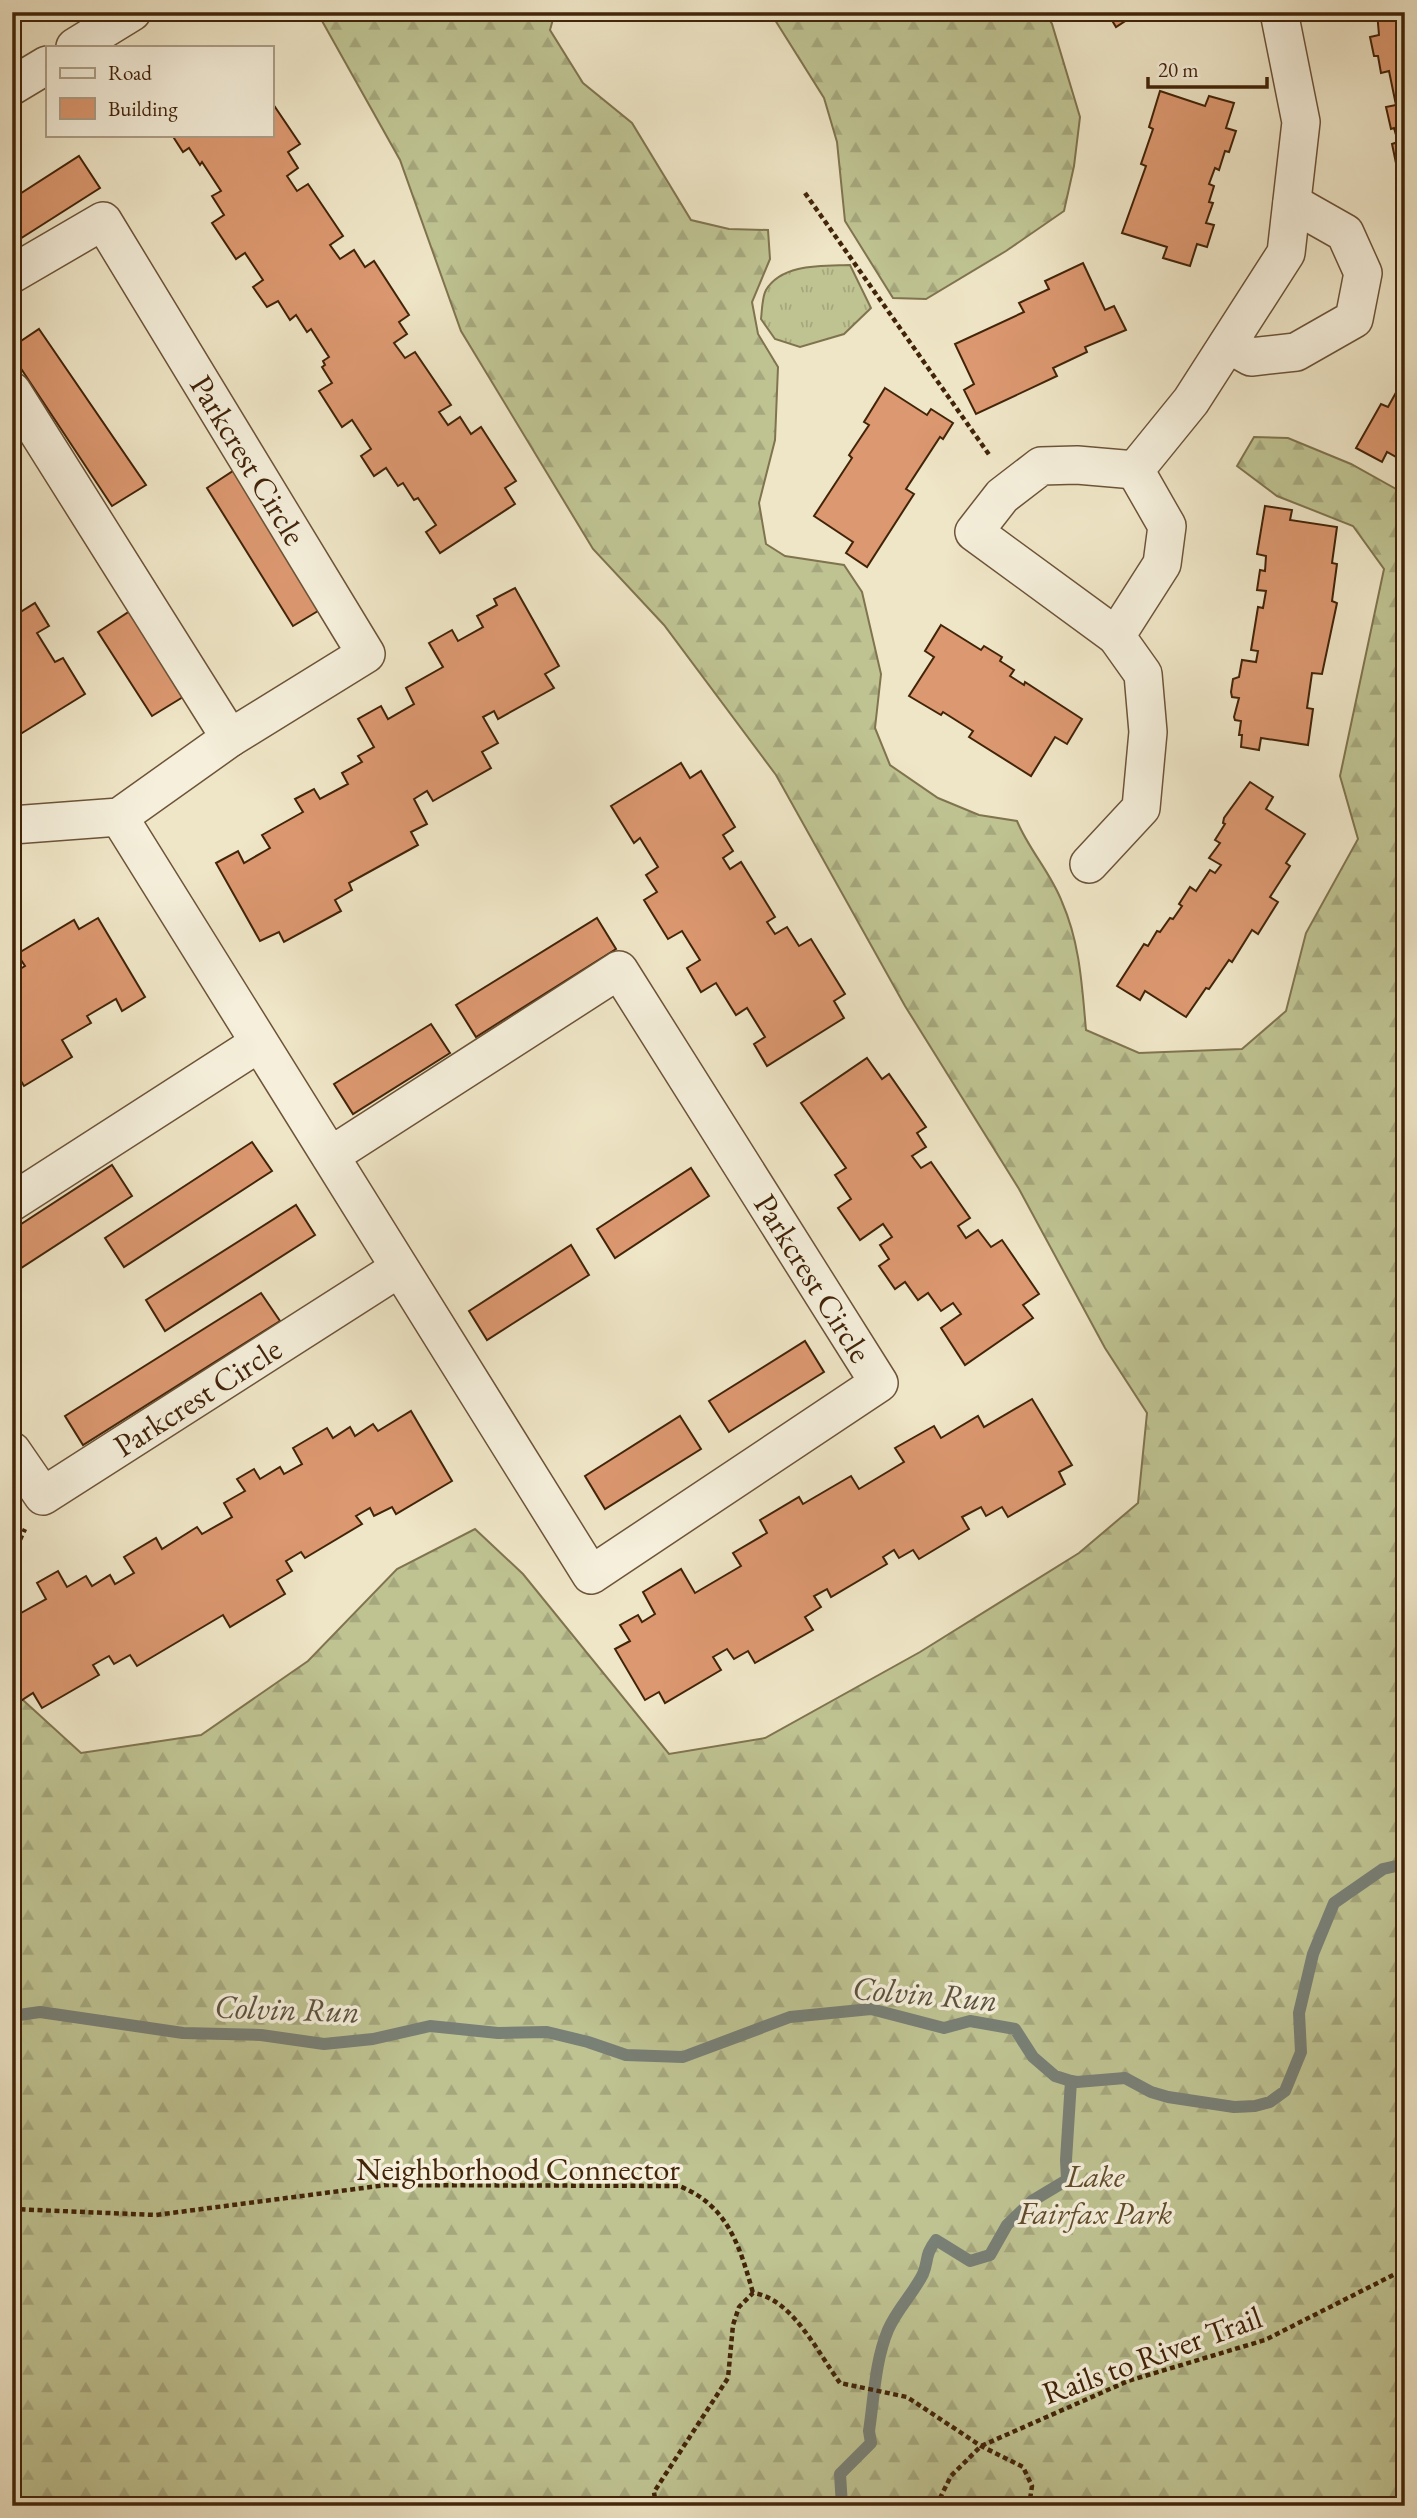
<svg xmlns="http://www.w3.org/2000/svg" width="1417" height="2518" font-family="'EB Garamond',serif">
<style>
.grass{fill:url(#grass-tufts);stroke:#80744e;stroke-width:2}
.forest{fill:url(#forest-firs);stroke:#80744e;stroke-width:2}
.lines{fill:none;stroke-linecap:round;stroke-linejoin:round}
.stream{stroke:#798076;stroke-width:12}
.building{fill:#dc9870;stroke:#422409;stroke-width:2}
.street-casing{stroke:#6d5438;stroke-width:40}
.path{stroke:#422409;stroke-width:4.5;stroke-dasharray:5 3.5;stroke-linecap:butt}
.street{stroke:#f5efdb;stroke-width:37}
.labels{text-anchor:middle;stroke-width:7;stroke-linejoin:round;paint-order:stroke}
.street-label{font-size:32px;fill:#422409;stroke:#f5efdb}
.park-label{font-size:32px;font-style:italic;fill:#614c2b;stroke:#f5efdb}
.water-label{font-size:33px;font-style:italic;fill:#5d523f;stroke:#f5efdb}
</style>
<defs>
<pattern id="grass-tufts" width="24" height="20" patternUnits="userSpaceOnUse" patternTransform="scale(1.75)"><rect width="24" height="20" fill="#bfc392"/><path d="M3 7l-1-3M5 7V3M7 7l1-3M15 17l-1-3M17 17v-4M19 17l1-3" fill="none" stroke="#a5a77d"/></pattern>
<pattern id="forest-firs" width="22" height="20" patternUnits="userSpaceOnUse" patternTransform="scale(1.75)"><rect width="22" height="20" fill="#bfc392"/><path d="M5 1l3.5 6h-7zM16 11l3.5 6h-7z" fill="#a5a77d"/></pattern>
</defs>
<rect width="100%" height="100%" fill="#efe6c7"/>
<filter id="stains"><feTurbulence type="fractalNoise" baseFrequency=".00286" numOctaves="4"/><feColorMatrix values="0 0 0 0 .2 0 0 0 0 .09 0 0 0 0 .02 0 0 0 .5 -.17"/></filter>
<radialGradient id="worn" r=".72"><stop offset=".6" stop-color="#630" stop-opacity="0"/><stop offset="1" stop-color="#630" stop-opacity=".3"/></radialGradient>
<!-- grass -->
<path class="grass" d="M850 265 871 308 844 334 800 347 775 339 761 319C762 311 762 297 766 290 782 263 823 266 850 265Z"/>
<!-- forest -->
<g class="forest">
<path d="M317 12H555L550 30 583 83 632 123 691 220 729 229 768 230 770 259 752 302 758 334 778 367 775 440 759 503 766 544 785 556 844 565 862 592 881 674 875 728 890 765 938 798 979 815 1017 821C1029 850 1051 873 1062 902 1080 943 1082 986 1086 1030L1139 1053 1242 1049 1286 1011 1306 933 1358 839 1340 776 1384 569 1353 526 1277 496 1237 466 1254 437 1288 438 1351 464 1405 494V2506H12V1690L81 1753 201 1735 308 1661 397 1569 475 1529 523 1574 669 1754 765 1738 920 1652 1079 1553 1138 1503 1147 1413 1105 1348 1019 1189 905 1006 776 775 664 625 593 549 461 331 400 160Z"/>
<polygon points="770,12 1045,12 1052,24 1080,117 1074,166 1064,211 1006,251 926,299 893,298 845,221 837,142 824,98"/>
</g>
<g class="lines">
<!-- stream -->
<g class="stream">
<polyline points="12,2016 40,2012 183,2033 261,2035 324,2044 373,2039 430,2026 498,2033 547,2032 588,2042 626,2055 683,2057 790,2017 871,2009 944,2028 970,2021 1015,2029 1033,2057 1055,2076 1071,2081 1077,2082 1125,2078 1151,2092 1168,2097 1234,2107 1255,2106 1270,2102 1285,2091 1301,2052 1299,2013 1313,1954 1334,1903 1383,1869 1405,1864"/>
<path d="M842 2506 840 2474 871 2443 869 2431C874 2398 875 2361 888 2330 897 2309 913 2294 923 2274 929 2260 924 2256 936 2240L970 2261 990 2255 1007 2225 1032 2201 1067 2180 1066 2160 1071 2081"/>
</g>
</g>
<!-- building -->
<g class="building">
<polygon points="1107,12 1139,12 1116,27"/>
<polygon points="1377,12 1405,12 1405,166 1397,168 1392,144 1398,142 1394,128 1391,129 1386,107 1396,105 1389,71 1381,73 1378,56 1374,56 1370,37 1379,35"/>
<polygon points="1160,91 1205,106 1209,96 1234,103 1226,128 1236,131 1229,152 1225,151 1219,170 1215,168 1209,184 1214,186 1209,202 1213,203 1206,223 1214,225 1207,247 1197,244 1190,266 1163,258 1167,247 1122,233 1146,166 1141,164 1153,129 1149,127"/>
<polygon points="271,101 300,144 288,152 298,168 287,176 297,191 308,184 343,236 330,245 340,259 354,250 365,267 374,261 409,315 399,322 407,334 394,343 405,358 415,352 451,405 439,412 448,425 460,417 471,434 481,427 516,481 505,488 515,504 440,553 426,532 436,525 418,498 414,500 403,483 398,486 386,468 374,476 361,456 371,449 352,420 342,427 319,391 332,383 322,367 325,365 323,361 329,357 311,329 307,332 296,315 290,320 278,301 267,307 253,287 263,280 245,253 236,259 212,223 224,215 212,196 221,191 202,162 200,165 189,148 183,152 172,135 271,135"/>
<polygon points="79,156 100,188 12,244 12,199"/>
<polygon points="1083,263 1105,310 1114,306 1126,330 1085,347 1087,352 1053,368 1057,376 976,414 964,390 974,384 955,344 1024,312 1019,303 1049,289 1045,281"/>
<polygon points="39,329 146,485 112,506 12,355 12,347"/>
<polygon points="1399,387 1405,390 1405,462 1387,452 1382,462 1356,448 1381,404 1388,407"/>
<polygon points="885,388 927,415 931,409 953,423 943,439 940,437 906,489 914,494 867,567 846,553 853,542 814,516 852,458 849,455 869,425 864,422"/>
<polygon points="236,469 323,608 293,626 207,488"/>
<polygon points="1265,506 1292,510 1290,520 1337,527 1332,563 1337,564 1332,601 1337,603 1322,674 1312,673 1307,708 1313,709 1308,745 1261,738 1259,750 1241,747 1242,735 1239,735 1241,721 1235,720 1234,717 1239,698 1232,697 1231,692 1233,679 1239,677 1242,660 1256,662 1258,651 1251,650 1258,607 1263,608 1266,591 1257,590 1260,570 1265,571 1266,556 1257,554"/>
<polygon points="515,588 559,666 545,674 554,688 498,719 494,711 483,717 498,743 482,752 491,768 433,801 427,791 414,799 427,824 411,832 418,845 349,883 352,890 335,900 341,911 284,942 279,932 260,941 216,863 238,851 244,863 270,848 262,835 303,812 295,799 314,789 320,799 348,784 342,773 362,762 358,756 374,747 358,719 381,706 388,719 414,704 406,688 443,667 429,643 452,630 458,641 483,627 477,616 497,605 494,599"/>
<polygon points="35,603 49,626 37,633 55,662 63,658 85,694 14,738 12,735 12,612 14,616"/>
<polygon points="130,611 183,697 152,716 98,632"/>
<polygon points="941,625 981,650 984,646 1002,657 1000,661 1014,670 1010,676 1024,685 1025,682 1082,719 1067,744 1055,737 1031,776 969,737 973,731 943,712 941,715 909,696 934,657 925,651"/>
<polygon points="681,763 690,778 701,771 735,827 723,835 733,851 723,858 730,869 741,862 775,917 767,922 775,934 787,927 799,946 811,939 845,994 834,1001 844,1018 767,1066 754,1044 765,1037 747,1008 736,1015 716,983 701,992 687,968 700,960 682,931 668,939 644,900 657,892 646,875 658,867 640,838 634,843 611,806"/>
<polygon points="1250,782 1273,797 1266,809 1305,834 1286,863 1290,866 1270,897 1278,902 1258,934 1252,930 1232,962 1229,960 1209,989 1206,988 1186,1017 1145,991 1140,1000 1117,986 1144,944 1148,946 1157,931 1160,932 1170,918 1173,919 1182,906 1179,904 1190,887 1196,891 1210,870 1215,873 1221,865 1209,858 1220,843 1215,840 1225,824 1223,823 1224,818"/>
<polygon points="98,918 145,997 122,1011 116,999 87,1016 91,1023 62,1040 72,1057 24,1086 21,1081 12,1085 12,990 19,985 12,974 25,966 17,954 74,920 79,929"/>
<polygon points="597,918 616,949 476,1037 456,1005"/>
<polygon points="431,1024 450,1053 353,1114 334,1084"/>
<polygon points="867,1058 882,1079 889,1074 926,1127 917,1133 926,1147 912,1156 921,1168 931,1162 970,1218 958,1226 966,1238 978,1230 991,1247 1002,1240 1039,1294 1023,1305 1033,1318 965,1365 941,1328 961,1314 953,1303 941,1311 928,1293 918,1300 905,1282 895,1289 879,1266 889,1259 880,1245 892,1237 883,1224 860,1240 838,1208 851,1199 835,1175 846,1168 801,1103"/>
<polygon points="252,1142 272,1171 124,1267 105,1238"/>
<polygon points="112,1165 132,1196 12,1274 12,1230"/>
<polygon points="691,1168 709,1196 615,1258 597,1229"/>
<polygon points="296,1205 315,1235 165,1331 146,1300"/>
<polygon points="571,1245 589,1275 487,1340 469,1311"/>
<polygon points="261,1293 280,1321 83,1445 65,1416"/>
<polygon points="805,1341 824,1372 729,1432 709,1401"/>
<polygon points="1032,1399 1072,1465 1059,1472 1065,1484 1008,1517 1002,1507 986,1516 981,1507 962,1517 969,1529 919,1559 913,1550 899,1558 894,1550 883,1557 887,1564 831,1597 827,1589 814,1596 821,1607 805,1617 813,1630 755,1663 748,1651 734,1659 727,1649 713,1657 721,1670 665,1703 659,1692 645,1700 615,1649 630,1641 620,1625 638,1615 642,1622 655,1614 643,1592 681,1569 695,1593 741,1566 733,1553 767,1533 760,1520 799,1497 803,1504 851,1476 859,1489 904,1462 895,1448 934,1426 941,1438 978,1416 984,1427"/>
<polygon points="411,1411 452,1481 396,1514 392,1507 374,1516 370,1508 356,1516 362,1524 305,1558 301,1552 286,1561 292,1571 277,1580 285,1594 230,1627 223,1615 137,1666 130,1655 114,1664 109,1656 93,1665 99,1675 42,1708 33,1693 19,1702 12,1690 12,1618 46,1599 37,1583 58,1571 67,1587 86,1576 92,1586 110,1575 115,1584 134,1573 124,1557 156,1538 162,1549 197,1527 202,1534 232,1517 224,1503 245,1491 237,1479 254,1469 260,1479 280,1467 284,1474 302,1464 293,1448 327,1428 333,1438 350,1427 355,1436 373,1424 378,1431"/>
<polygon points="680,1416 701,1449 605,1509 585,1476"/>
</g>
<g class="lines">
<!-- street casing -->
<g class="street-casing">
<g id="street">
<polyline points="75,47 132,12"/>
<polyline points="12,86 47,65"/>
<path id="s1" d="M12 274 103 221 366 654 230 738"/>
<polyline points="1228,344 1251,357 1296,352 1354,319 1363,273 1345,233 1292,203"/>
<polyline points="12,391 230,738 119,817 12,825"/>
<polyline points="1116,636 974,532 1002,496 1041,466 1077,465 1135,470"/>
<polyline points="119,817 591,1575 879,1383 619,970 330,1156"/>
<polyline points="1089,864 1141,808 1148,732 1143,674 1116,636 1162,564 1167,526 1135,470 1191,401 1286,253 1301,122 1279,12"/>
<polyline points="12,1202 259,1043"/>
<path id="s2" d="M12 1451 43 1496 398 1269"/>
</g>
</g>
<!-- path -->
<g class="path">
<polyline points="561,12 566,15"/>
<polyline points="805,193 990,456"/>
<polyline points="12,1564 18,1544 25,1529"/>
<path d="M12 2209 156 2215 386 2185 679 2186C728 2205 740 2247 753 2293"/>
<path d="M656 2506 654 2492 728 2378 733 2325 739 2307 753 2293C792 2298 818 2353 840 2383L907 2397 981 2446 1023 2467 1032 2486 1029 2506"/>
<polyline points="936,2506 951,2476 981,2446 1128,2381 1265,2340 1405,2269"/>
</g>
<!-- street -->
<use href="#street" class="street"/>
</g>
<g class="labels">
<!-- street labels -->
<g class="street-label">
<text dy="11" stroke="none"><textPath href="#s1" startOffset="385">Parkcrest Circle</textPath></text>
<text transform="translate(813 1278) rotate(58)" y="11">Parkcrest Circle</text>
<text dy="11" stroke="none"><textPath href="#s2" startOffset="238">Parkcrest Circle</textPath></text>
<text x="518" y="2180">Neighborhood Connector</text>
<text transform="translate(1152 2355) rotate(-20)" y="11">Rails to River Trail</text>
</g>
<!-- park labels -->
<g class="park-label">
<text x="1095" y="2187">Lake<tspan x="1095" dy="37">Fairfax Park</tspan></text>
</g>
<!-- water labels -->
<g class="water-label">
<text transform="translate(925 1993) rotate(5)" y="12">Colvin Run</text>
<text transform="translate(287 2008) rotate(2)" y="12">Colvin Run</text>
</g>
</g>
<!-- margin -->
<rect width="1417" height="2518" fill="none" stroke="#efe6c7" stroke-width="42"/>
<rect x="14" y="14" width="1389" height="2490" fill="none" stroke="#422409" stroke-width="3.5"/>
<rect x="21" y="21" width="1375" height="2476" fill="none" stroke="#422409" stroke-width="2"/>
<!-- legend -->
<rect x="46" y="46" width="228" height="91" fill="#f5efdb" stroke="#ad9e87" stroke-width="2"/>
<rect x="60" y="68" width="35" height="10" fill="#f5efdb" stroke="#ad9e87" stroke-width="2"/>
<text x="108" y="80" font-size="21" fill="#422409">Road</text>
<rect x="60" y="98" width="35" height="21" fill="#dc9870" stroke="#ad9e87" stroke-width="2"/>
<text x="108" y="116" font-size="21" fill="#422409">Building</text>
<!-- scale -->
<path d="M1148 77v10h119v-10" fill="none" stroke="#422409" stroke-width="3.5"/>
<text x="1158" y="77" font-size="21" fill="#422409" stroke="#f5efdb" stroke-width="5" paint-order="stroke">20 m</text>
<rect width="100%" height="100%" filter="url(#stains)"/>
<rect width="100%" height="100%" fill="url(#worn)"/>
</svg>
